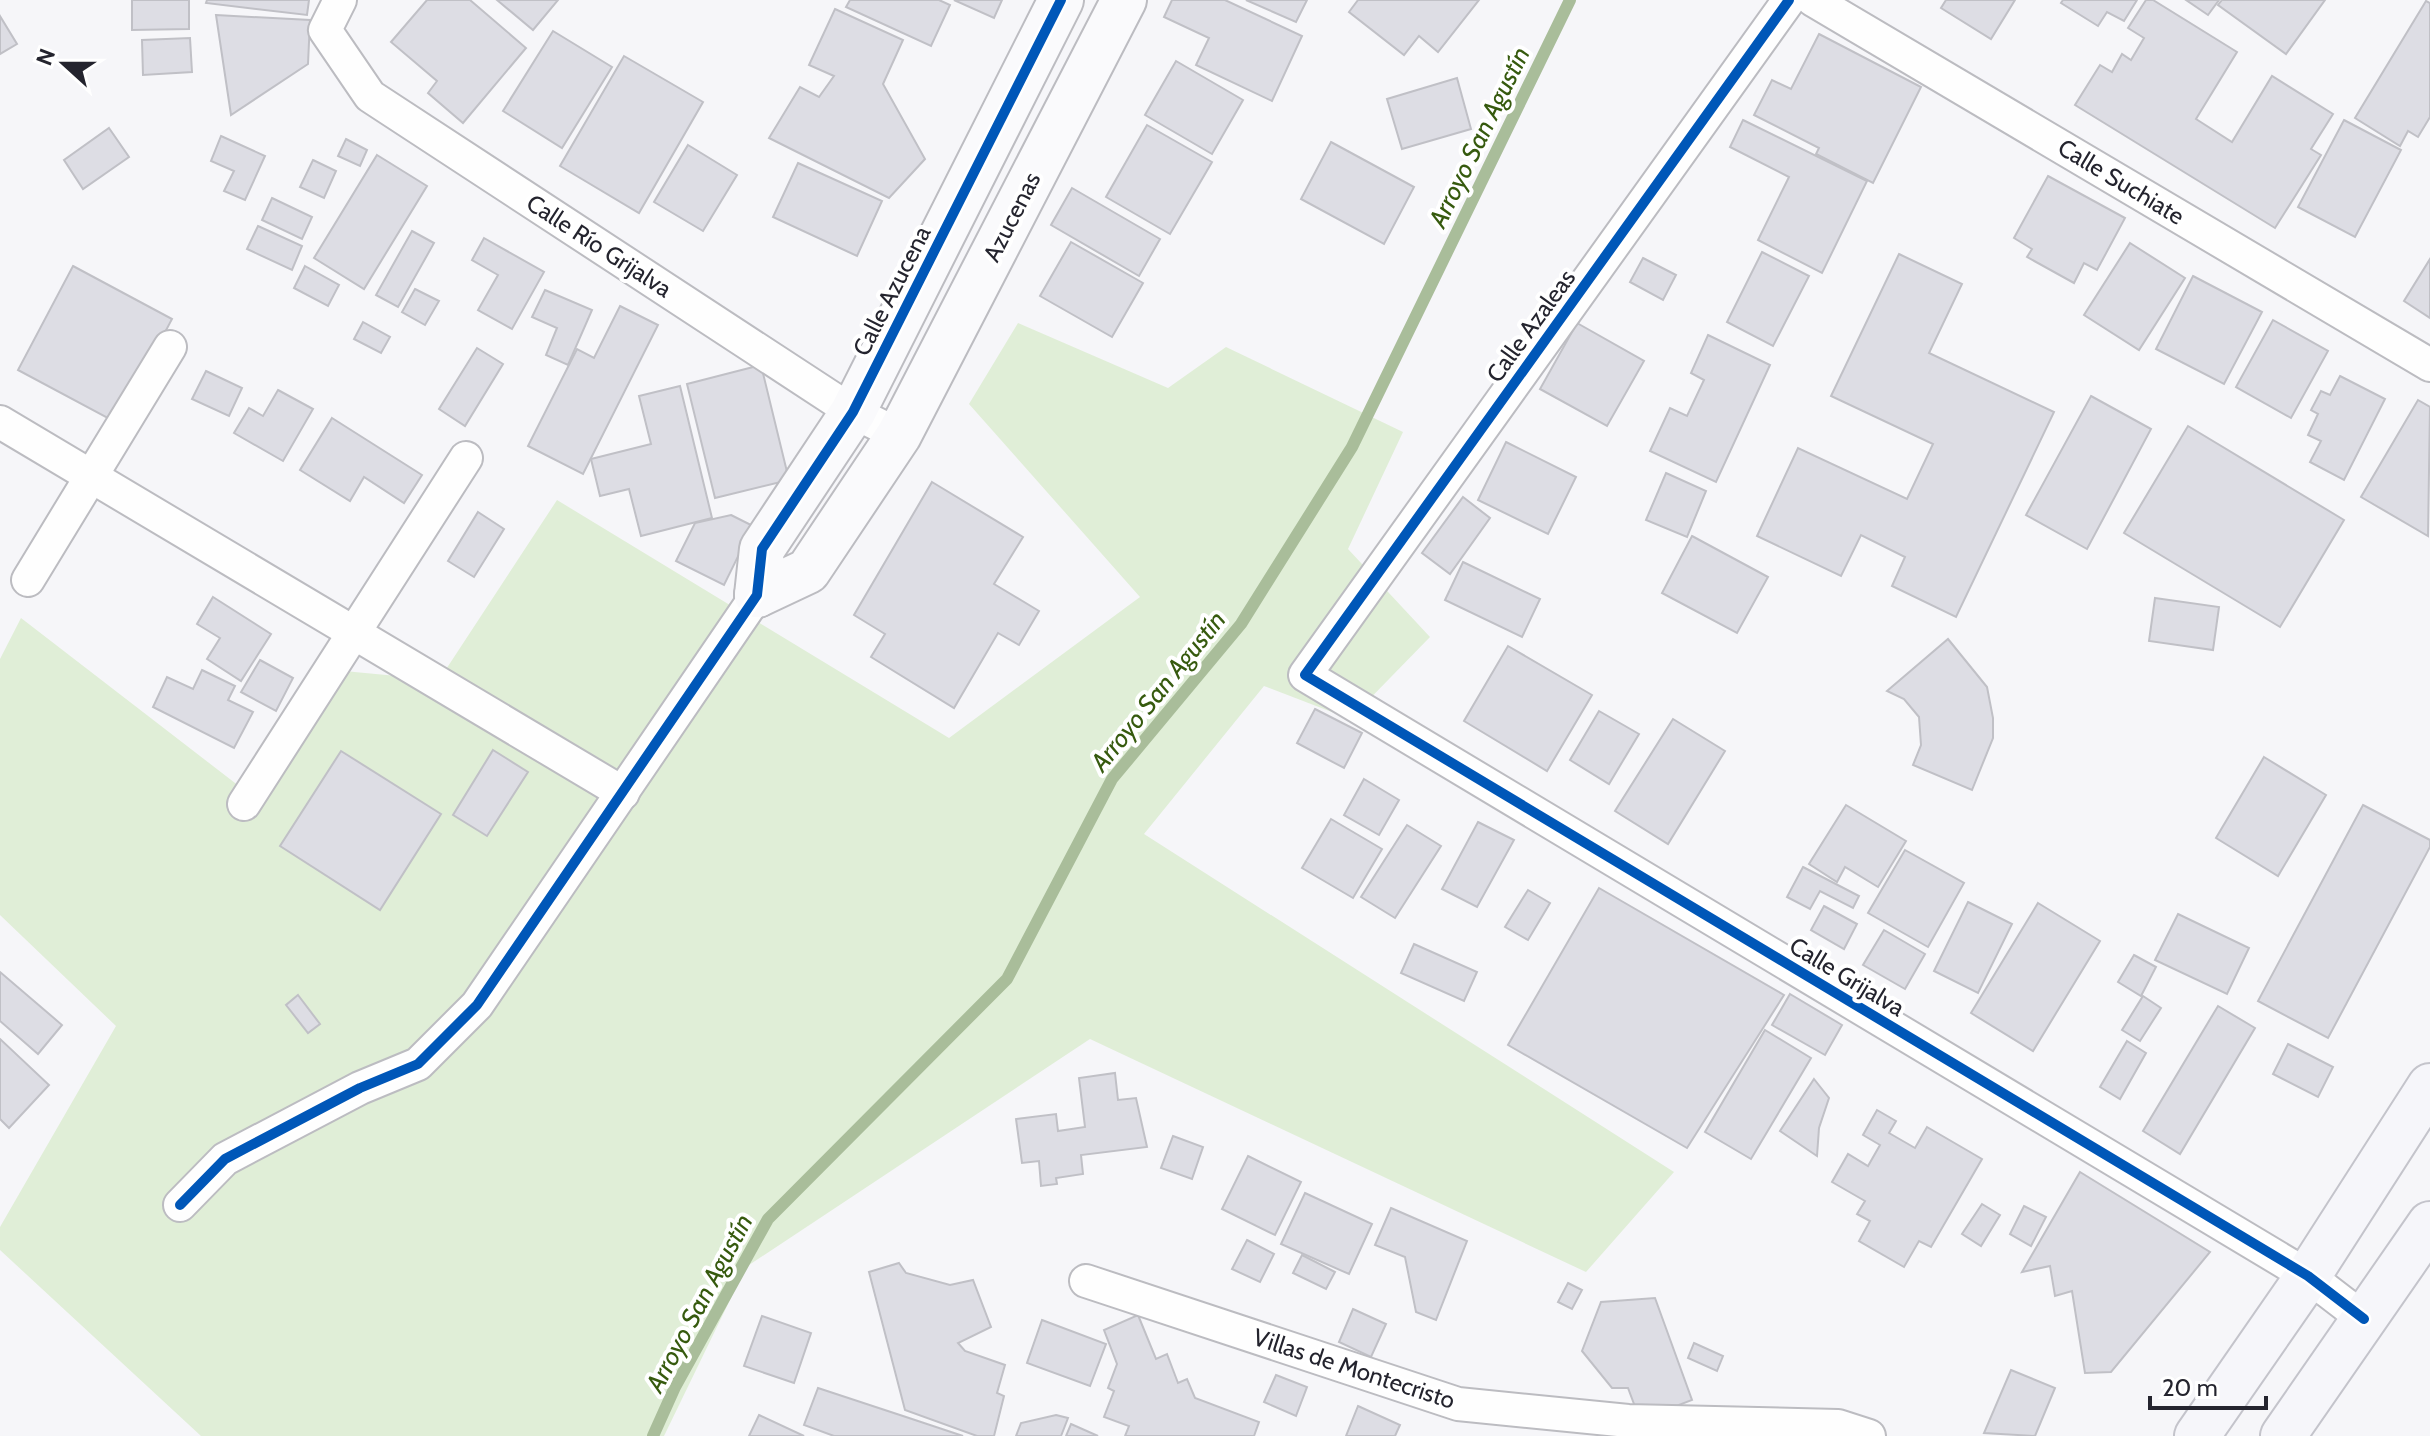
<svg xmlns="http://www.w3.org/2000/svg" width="2430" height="1436" font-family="Cabin,sans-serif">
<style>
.green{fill:#e0eed7}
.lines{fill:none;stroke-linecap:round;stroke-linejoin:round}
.stream{stroke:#a9bd9a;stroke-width:12}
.building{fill:#dddde4;stroke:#c0c0c6;stroke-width:2}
.street-casing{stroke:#bcbcc1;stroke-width:36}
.secondary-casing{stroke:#bcbcc1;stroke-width:48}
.primary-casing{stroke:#c4c4cb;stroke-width:48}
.street{stroke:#fefefe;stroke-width:32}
.secondary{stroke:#fafafc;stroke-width:44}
.primary{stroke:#f6f6fa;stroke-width:44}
.cycleway-casing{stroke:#fff;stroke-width:15}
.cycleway{stroke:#0057b8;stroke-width:10}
.labels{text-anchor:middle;stroke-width:8;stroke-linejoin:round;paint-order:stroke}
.street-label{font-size:24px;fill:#24242e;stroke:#fff}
.water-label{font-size:26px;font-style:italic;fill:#365a0e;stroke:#fff}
</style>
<rect width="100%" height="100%" fill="#f6f6f9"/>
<!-- green -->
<polygon class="green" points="1018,323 1168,388 1226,347 1403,432 1348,549 1430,637 1350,719 1264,686 1144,834 1674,1172 1586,1272 1090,1039 746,1267 664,1436 201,1436 0,1250 0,1227 116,1026 0,915 0,659 21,618 248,793 344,671 439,680 557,500 949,738 1140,597 969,404"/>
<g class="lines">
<!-- stream -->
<polyline class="stream" points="653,1436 675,1387 768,1219 1007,979 1112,779 1241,624 1352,447 1570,0"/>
</g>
<!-- building -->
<g class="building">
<polygon points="132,0 189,0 189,29 132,30"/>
<polygon points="207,0 309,0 307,15 206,3"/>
<polygon points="427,0 470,0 526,48 463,123 428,93 437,81 391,42"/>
<polygon points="497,0 558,0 533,30"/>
<polygon points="850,0 939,0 950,5 931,46 846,7"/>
<polygon points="954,0 1002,0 994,18"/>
<polygon points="1172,0 1225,0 1302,36 1272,101 1196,65 1209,38 1164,17"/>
<polygon points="1246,0 1307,0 1296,22"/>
<polygon points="1358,0 1479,0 1438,52 1419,36 1404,55 1349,12"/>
<polygon points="1946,0 2015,0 1991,39 1941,8"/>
<polygon points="2063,0 2137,0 2124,21 2107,12 2098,26 2061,3"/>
<polygon points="2146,0 2153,0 2237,52 2196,119 2232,142 2272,76 2333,114 2311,149 2321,155 2275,228 2075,105 2100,65 2112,72 2122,54 2131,60 2144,38 2128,28"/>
<polygon points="2186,0 2219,0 2208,15"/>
<polygon points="2222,0 2325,0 2286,54 2218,5"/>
<polygon points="2426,1 2430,3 2430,117 2418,137 2408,131 2400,146 2355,118"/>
<polygon points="835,9 903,40 883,84 925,159 889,198 769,138 800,87 819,97 834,76 809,65"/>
<polygon points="216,15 310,20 308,64 231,115"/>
<polygon points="0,16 17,44 0,54"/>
<polygon points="553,31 612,67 562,148 503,111"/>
<polygon points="1819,34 1921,87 1873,183 1816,154 1819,148 1754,115 1772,80 1791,89"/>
<polygon points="190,38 192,72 143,75 142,40"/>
<polygon points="624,56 703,102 639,213 560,166"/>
<polygon points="1176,61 1243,100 1212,154 1145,115"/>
<polygon points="1457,78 1471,129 1402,149 1387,99"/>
<polygon points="1743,120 1867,181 1822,273 1758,240 1789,177 1730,147"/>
<polygon points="2344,120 2401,150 2355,237 2298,207"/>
<polygon points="1147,125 1212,162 1170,234 1106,197"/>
<polygon points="109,128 129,157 83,189 64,160"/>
<polygon points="221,136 265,156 245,200 224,191 234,171 211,161"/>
<polygon points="346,139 367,150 360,166 338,156"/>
<polygon points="1331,142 1414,187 1384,244 1301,199"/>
<polygon points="688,145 737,175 703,231 654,202"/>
<polygon points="377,155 427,186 364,289 314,258"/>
<polygon points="313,160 336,171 324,198 300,187"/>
<polygon points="798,163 882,201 857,256 773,217"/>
<polygon points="2048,176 2125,218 2097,270 2084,263 2074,283 2027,257 2032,249 2014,238"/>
<polygon points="1072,188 1160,239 1139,276 1051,225"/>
<polygon points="272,198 312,217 302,239 262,220"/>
<polygon points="258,226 302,246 292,270 247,249"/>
<polygon points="412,231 434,243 398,307 376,295"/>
<polygon points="484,238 544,272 512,329 478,310 498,275 472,260"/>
<polygon points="1071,242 1143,283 1112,337 1040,296"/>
<polygon points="2130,243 2185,278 2139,350 2084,315"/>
<polygon points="1762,252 1809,276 1773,346 1727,322"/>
<polygon points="1899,254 1962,284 1929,353 2054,412 1956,617 1892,586 1905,557 1861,535 1841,576 1757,536 1798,448 1907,499 1933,444 1831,396"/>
<polygon points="1643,258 1676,275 1663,300 1630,282"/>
<polygon points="2430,259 2430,318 2404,301"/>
<polygon points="73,266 172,319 117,423 18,370"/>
<polygon points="305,266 339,285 328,306 294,288"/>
<polygon points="2193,276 2262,312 2224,384 2156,349"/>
<polygon points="415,289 439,301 425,325 402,312"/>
<polygon points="545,290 592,310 568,365 546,355 557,328 532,317"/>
<polygon points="620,306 658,325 583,474 528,446 577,349 594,358"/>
<polygon points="2273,320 2328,351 2291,418 2236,387"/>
<polygon points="363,322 390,337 381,353 354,339"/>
<polygon points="1577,323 1644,361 1607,426 1540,389"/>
<polygon points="1708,335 1770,365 1716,482 1650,451 1670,408 1687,416 1704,380 1691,373"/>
<polygon points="477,348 503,364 465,426 439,409"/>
<polygon points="761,365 789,480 715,498 687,384"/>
<polygon points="206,371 242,388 229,416 192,399"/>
<polygon points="2340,376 2385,399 2344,480 2310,462 2321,441 2308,435 2318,414 2311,410 2321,391 2330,395"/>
<polygon points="680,386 712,518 641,536 629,489 600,496 591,459 651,444 639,396"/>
<polygon points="278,390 313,409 283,461 234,433 249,408 263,416"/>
<polygon points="2091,396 2151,429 2087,549 2026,515"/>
<polygon points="2418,400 2430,407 2428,536 2361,497"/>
<polygon points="332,418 422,475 404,503 364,477 350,501 300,470"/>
<polygon points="2188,426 2344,520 2280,627 2124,533"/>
<polygon points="1506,442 1576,477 1548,534 1478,500"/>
<polygon points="1666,473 1706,491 1687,537 1646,520"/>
<polygon points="932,482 1023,537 994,584 1039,611 1019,645 998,633 954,708 871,657 885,634 854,615"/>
<polygon points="1463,497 1490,518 1450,574 1422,553"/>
<polygon points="478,512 504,529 474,577 448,561"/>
<polygon points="731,515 753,526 724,585 676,561 695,523"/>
<polygon points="1692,536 1768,577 1737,633 1662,593"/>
<polygon points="1463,562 1540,599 1522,637 1445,600"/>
<polygon points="213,597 271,634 241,681 207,659 220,638 197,624"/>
<polygon points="2155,598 2219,607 2213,650 2149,641"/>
<polygon points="1948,639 1987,687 1993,718 1993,738 1972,790 1913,765 1921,745 1919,717 1904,699 1887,691"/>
<polygon points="1508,646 1592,695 1547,771 1464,721"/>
<polygon points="260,660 293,678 276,711 241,692"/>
<polygon points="202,670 235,686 228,700 253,712 234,748 153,707 167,677 193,689"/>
<polygon points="1315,709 1362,733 1344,768 1297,743"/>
<polygon points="1599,711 1639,734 1609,784 1570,760"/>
<polygon points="1673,719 1725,751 1668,844 1615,811"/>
<polygon points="493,750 528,772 487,836 453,815"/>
<polygon points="341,751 441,814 380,910 280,846"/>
<polygon points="2264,757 2326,795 2278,876 2216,838"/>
<polygon points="1364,779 1399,800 1379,835 1344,815"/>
<polygon points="1846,805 1906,841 1878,887 1845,867 1837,882 1809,864"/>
<polygon points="2363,805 2430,840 2430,847 2328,1038 2258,1001"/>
<polygon points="1331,819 1382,849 1353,898 1302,868"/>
<polygon points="1478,822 1514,840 1477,907 1442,889"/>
<polygon points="1407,825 1441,846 1395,918 1361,897"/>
<polygon points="1905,850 1964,883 1928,947 1868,913"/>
<polygon points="1803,867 1859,896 1853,908 1820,891 1810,909 1787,897"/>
<polygon points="1599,888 1784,995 1687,1148 1508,1045"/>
<polygon points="1528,890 1550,903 1528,940 1505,927"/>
<polygon points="1968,902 2012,924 1978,993 1934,971"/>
<polygon points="2038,903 2100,941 2033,1051 1971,1013"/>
<polygon points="1824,906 1857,924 1844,949 1811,930"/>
<polygon points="2178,914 2249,948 2227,994 2155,960"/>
<polygon points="1884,930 1925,954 1905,989 1863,965"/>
<polygon points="1414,944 1477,972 1464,1001 1401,973"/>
<polygon points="2134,955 2156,967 2141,996 2118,982"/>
<polygon points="0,972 62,1025 38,1054 0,1021"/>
<polygon points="1790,994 1842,1025 1825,1055 1772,1025"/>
<polygon points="298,995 320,1024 308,1033 286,1005"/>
<polygon points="2143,996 2161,1008 2140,1041 2122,1030"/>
<polygon points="2218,1006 2255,1028 2180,1154 2143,1131"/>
<polygon points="1765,1030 1811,1058 1751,1159 1705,1132"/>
<polygon points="0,1039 49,1085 9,1128 0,1119"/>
<polygon points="2127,1041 2146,1053 2120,1099 2100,1087"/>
<polygon points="2288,1044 2333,1067 2318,1097 2273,1074"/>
<polygon points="1115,1073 1118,1100 1136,1098 1147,1147 1081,1155 1083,1174 1056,1178 1057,1184 1041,1186 1039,1161 1022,1163 1016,1119 1056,1114 1058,1131 1085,1127 1079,1078"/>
<polygon points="1814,1079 1829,1098 1819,1128 1817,1156 1780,1131"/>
<polygon points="1877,1110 1896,1121 1889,1133 1915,1148 1927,1127 1982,1159 1931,1247 1919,1241 1904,1267 1859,1241 1870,1221 1857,1214 1865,1201 1832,1182 1848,1154 1868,1166 1880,1145 1863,1135"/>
<polygon points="1173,1136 1203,1147 1192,1179 1161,1168"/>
<polygon points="1248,1156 1301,1182 1275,1235 1222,1209"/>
<polygon points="2080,1172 2210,1252 2111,1372 2085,1373 2072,1291 2055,1296 2050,1266 2022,1272"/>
<polygon points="1305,1193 1372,1224 1349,1274 1281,1244"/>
<polygon points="1982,1204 2000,1215 1981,1246 1962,1234"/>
<polygon points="2024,1206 2046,1217 2031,1246 2010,1234"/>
<polygon points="1391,1208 1467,1241 1436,1320 1416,1312 1405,1257 1375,1245"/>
<polygon points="1247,1240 1274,1254 1260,1282 1232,1269"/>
<polygon points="1302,1255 1335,1272 1326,1289 1293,1273"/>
<polygon points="899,1263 906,1273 950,1285 973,1280 991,1327 958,1343 965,1351 1005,1365 997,1393 1004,1396 994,1436 977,1436 905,1410 869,1272"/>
<polygon points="1568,1283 1582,1290 1572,1309 1558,1302"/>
<polygon points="1655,1298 1692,1400 1640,1420 1628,1388 1612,1388 1582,1351 1601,1302"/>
<polygon points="1353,1309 1386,1324 1371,1357 1339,1342"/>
<polygon points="1138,1315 1156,1359 1167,1354 1178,1383 1187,1379 1195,1398 1259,1422 1254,1436 1125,1436 1129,1426 1104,1417 1114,1391 1108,1388 1117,1364 1104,1330"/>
<polygon points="762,1316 811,1333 794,1383 744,1366"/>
<polygon points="1042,1320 1106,1344 1090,1386 1027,1363"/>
<polygon points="1694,1343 1723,1356 1717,1371 1688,1358"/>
<polygon points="2011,1370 2055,1388 2035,1436 1984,1433"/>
<polygon points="1276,1375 1307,1387 1296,1416 1264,1402"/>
<polygon points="818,1388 906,1417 963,1436 834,1436 804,1425"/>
<polygon points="1358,1406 1400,1425 1395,1436 1346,1436"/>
<polygon points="759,1415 804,1436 749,1436"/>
<polygon points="1056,1415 1068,1418 1061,1436 1016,1436 1021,1423"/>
<polygon points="1071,1424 1098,1436 1066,1436"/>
</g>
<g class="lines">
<!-- street casing -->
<g class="street-casing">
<g id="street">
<polyline points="340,0 325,30 370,96 853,412 899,435"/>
<polyline points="1789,0 1305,675 2308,1276 2364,1319"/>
<polyline points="1813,0 2430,365"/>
<polyline points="0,422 623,793"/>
<polyline points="28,580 170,347"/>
<polyline points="244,804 466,458"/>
<polyline points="180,1205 225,1159 360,1088 418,1064 477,1005 757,595"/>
<polyline points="1086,1281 1458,1404 1628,1421 1838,1426 1869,1436"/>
</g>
</g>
<!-- secondary casing -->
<g class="secondary-casing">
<g id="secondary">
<polyline points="757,595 808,571 899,435 1124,0"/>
<polyline points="757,595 762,549 853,412 1061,0"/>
</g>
</g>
<!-- primary casing -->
<g class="primary-casing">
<g id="primary">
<polyline points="2197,1436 2308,1276 2430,1086"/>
<polyline points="2283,1436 2430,1224"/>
</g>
</g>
<!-- street -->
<use href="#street" class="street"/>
<!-- secondary -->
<use href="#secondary" class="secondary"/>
<!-- primary -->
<use href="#primary" class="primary"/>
<!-- cycleway casing -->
<g class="cycleway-casing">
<g id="cycleway">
<polyline points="1789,0 1305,675 2308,1276 2364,1319"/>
<polyline points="180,1205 225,1159 360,1088 418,1064 477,1005 757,595 762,549 853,412 1061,0"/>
</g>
</g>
<!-- cycleway -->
<use href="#cycleway" class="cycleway"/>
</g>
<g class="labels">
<!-- street labels -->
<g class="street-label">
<text transform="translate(2121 182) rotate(31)" y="8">Calle Suchiate</text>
<text transform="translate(1012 217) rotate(-63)" y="8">Azucenas</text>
<text transform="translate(599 246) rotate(33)" y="8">Calle Río Grijalva</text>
<text transform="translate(892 291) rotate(-63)" y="8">Calle Azucena</text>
<text transform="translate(1531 326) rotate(-54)" y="8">Calle Azaleas</text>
<text transform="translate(1847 977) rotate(31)" y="8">Calle Grijalva</text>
<text transform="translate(1354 1369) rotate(18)" y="8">Villas de Montecristo</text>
</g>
<!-- water labels -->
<g class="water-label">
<text transform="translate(1479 137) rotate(-64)" y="9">Arroyo San Agustín</text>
<text transform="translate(1158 691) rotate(-51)" y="9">Arroyo San Agustín</text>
<text transform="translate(699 1303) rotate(-62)" y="9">Arroyo San Agustín</text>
</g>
</g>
<!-- north arrow -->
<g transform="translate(64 64) rotate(291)" stroke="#ffffff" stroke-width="6" paint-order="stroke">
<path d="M0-6L14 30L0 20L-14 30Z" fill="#24242e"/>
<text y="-12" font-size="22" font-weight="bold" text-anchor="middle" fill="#24242e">N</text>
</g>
<!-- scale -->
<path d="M2150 1396v12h116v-12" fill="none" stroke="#24242e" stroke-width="4"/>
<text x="2162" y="1396" font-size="24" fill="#24242e" stroke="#ffffff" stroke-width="6" paint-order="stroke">20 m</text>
</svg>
